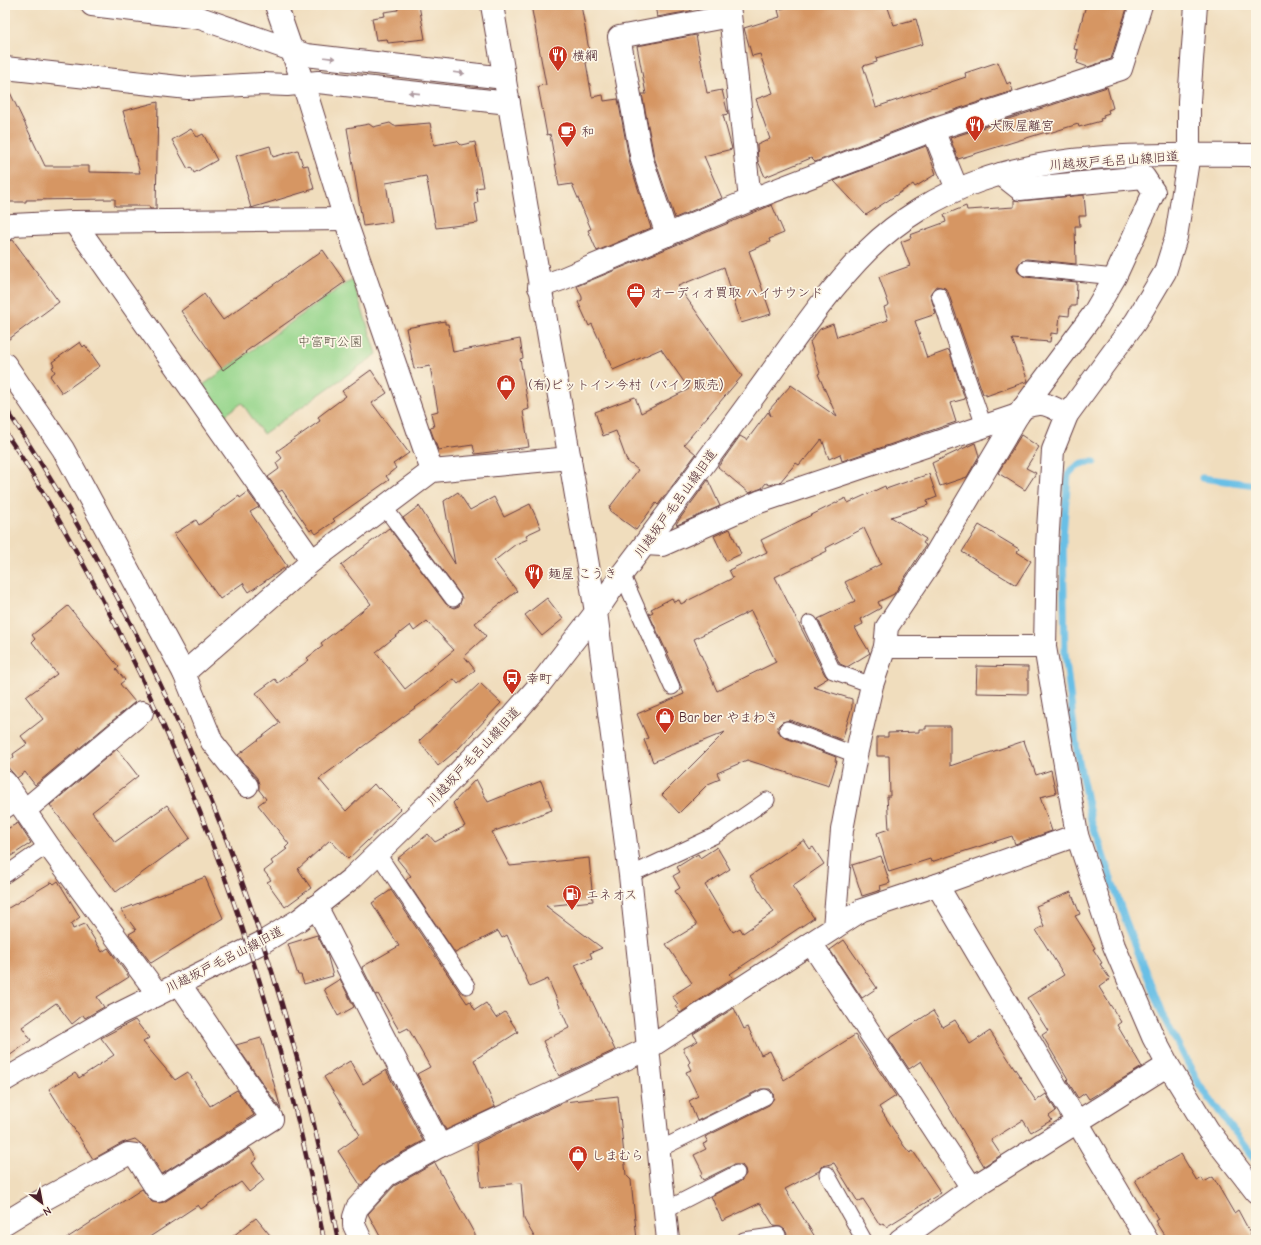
<svg xmlns="http://www.w3.org/2000/svg" width="1261" height="1245" font-family="'Comic Neue','Klee One',sans-serif">
<style>
.park{fill:#95d58b;stroke:#707a5b}
.lines{fill:none;stroke-linecap:round;stroke-linejoin:round}
.stream{stroke:#69bfe6;stroke-width:7}
.building{fill:#d69664;fill-rule:evenodd}
.lane-casing{stroke:#633c41;stroke-width:17}
.street-casing{stroke:#633c41;stroke-width:24}
.secondary-casing{stroke:#633c41;stroke-width:24}
.lane{stroke:#fff;stroke-width:15}
.street{stroke:#fff;stroke-width:22}
.secondary{stroke:#fff;stroke-width:22}
.rail-casing{stroke:#4a1f2b;stroke-width:4.5}
.rail{stroke:#fcf5e5;stroke-width:3;stroke-dasharray:9;stroke-linecap:butt}
.oneway{fill:#ae9aa0}
.labels{text-anchor:middle;stroke-width:3.5;stroke-linejoin:round;paint-order:stroke}
.poi-label{font-size:13px;fill:#4a1f2b;stroke:#fcf5e5;text-anchor:start}
.street-label{font-size:13px;fill:#4a1f2b;stroke:#fcf5e5}
.park-label{font-size:13px;fill:#605648;stroke:#fcf5e5}
</style>
<rect width="100%" height="100%" fill="#fcf5e5"/>
<filter id="ink" filterUnits="userSpaceOnUse"><feTurbulence type="fractalNoise" baseFrequency=".025" numOctaves="2"/><feDisplacementMap in="SourceGraphic" scale="8" xChannelSelector="R" yChannelSelector="G"/><feConvolveMatrix kernelMatrix="1 2 1 2 8 2 1 2 1" color-interpolation-filters="sRGB"/></filter>
<filter id="wash" filterUnits="userSpaceOnUse"><feTurbulence type="fractalNoise" baseFrequency=".012" numOctaves="4" result="noise"/><feDisplacementMap in="SourceGraphic" scale="16" xChannelSelector="R" yChannelSelector="G"/><feGaussianBlur stdDeviation="0.9" result="paint"/><feColorMatrix in="noise" values="0 0 0 0 0 0 0 0 0 0 0 0 0 0 0 0 0 1.4 0 .05"/><feComposite in="paint" operator="in"/></filter>
<g filter="url(#wash)">
<rect width="100%" height="100%" fill="#f0ddbd"/>
<!-- park -->
<polygon class="park" points="352,279 377,354 263,434 242,403 224,416 203,385"/>
<g class="lines">
<!-- stream -->
<g class="stream">
<path d="M1094 462C1082 461 1075 466 1068 475L1063 536 1065 652 1077 752 1091 820 1125 919 1163 1016 1200 1086 1256 1160"/>
<polyline points="1202,478 1256,485"/>
</g>
</g>
<g id="blocks">
<!-- building -->
<g class="building">
<polygon points="397,5 419,5 425,39 388,43 387,39 376,40 372,18 385,16 384,12 398,10"/>
<polygon points="531,5 581,5 590,56 585,57 592,97 603,95 604,101 618,99 630,164 651,228 597,251 588,230 591,229 572,184 559,186 550,134 547,135 538,86 546,85"/>
<polygon points="655,5 690,5 691,11 657,17"/>
<polygon points="793,5 887,5 894,25 916,19 923,44 876,58 877,62 863,66 876,107 966,77 965,73 998,62 1007,84 1010,82 1013,91 929,118 815,162 811,158 765,177 758,161 757,145 770,139 756,99 773,93 760,54 752,56 744,28 780,17 778,10"/>
<polygon points="1086,5 1128,5 1111,59 1088,67 1077,63 1078,60 1076,59 1078,50 1074,49"/>
<polygon points="696,35 707,93 722,90 728,114 723,115 732,149 704,156 722,198 675,218 654,157 642,94 646,94 637,46"/>
<polygon points="5,82 45,166 89,166 89,172 140,173 123,111 158,102 156,209 150,209 149,206 115,206 115,199 26,200 26,202 5,202"/>
<polygon points="1107,87 1113,108 1108,110 1109,113 1103,115 1104,118 1100,119 1101,121 1079,127 1078,124 1046,134 1046,132 958,159 950,138"/>
<polygon points="390,123 394,126 430,123 434,145 457,141 461,145 475,142 483,187 476,188 478,203 475,204 478,223 436,228 426,176 386,183 392,222 363,226 347,128 369,124 373,127"/>
<polygon points="191,129 197,137 203,134 217,160 194,173 191,167 188,169 172,140"/>
<polygon points="270,146 273,157 298,150 303,166 308,165 314,189 251,208 236,156"/>
<polygon points="926,146 936,174 915,187 913,184 866,215 834,181"/>
<polygon points="1084,195 1086,216 1079,216 1080,226 1075,226 1076,264 1027,259 1022,260 1017,267 1018,272 1025,277 1077,282 1076,306 1070,306 1069,316 1060,315 1058,334 1051,333 1050,342 1012,339 1028,381 986,396 986,394 983,394 948,292 945,288 936,286 930,294 936,314 915,321 927,358 949,350 965,399 950,403 956,422 842,461 840,454 829,459 822,439 805,460 804,459 799,465 796,463 780,482 770,485 766,483 762,488 749,493 718,467 740,436 747,440 768,412 771,416 769,410 791,385 837,417 818,374 820,373 810,342 820,329 833,324 837,337 888,320 884,307 889,305 879,277 910,266 901,242 911,238 910,235 946,222 944,215 966,206 967,210 1014,207 1014,200 1021,201"/>
<polygon points="772,205 784,233 769,239 770,242 749,251 771,314 741,323 724,267 678,286 742,376 684,444 696,454 658,505 656,503 636,530 610,511 611,509 609,508 638,470 627,461 616,431 603,436 595,412 635,397 641,413 689,389 661,349 613,370 592,324 589,326 578,302 582,300 582,297 577,286"/>
<polygon points="13,240 59,302 5,342 5,242"/>
<polygon points="323,250 345,282 245,352 246,353 223,370 181,311 204,294 223,320"/>
<polygon points="445,321 445,324 448,324 453,352 520,339 523,358 520,359 529,409 523,411 529,447 475,454 473,445 438,450 430,428 434,427 431,413 438,411 430,366 414,369 406,328"/>
<polygon points="80,342 83,347 85,345 100,366 62,393 50,376 55,372 52,367 54,366 52,362"/>
<polygon points="371,370 387,393 372,403 409,453 393,464 396,468 386,476 389,480 333,519 335,521 316,534 312,529 310,531 282,490 279,492 268,477 279,469 276,463 282,458 277,451 320,421 318,417 346,396 342,391"/>
<polygon points="1021,435 1039,447 1026,468 1036,473 1025,490 998,473"/>
<polygon points="975,443 979,456 967,477 940,486 932,463"/>
<path d="M929 474 937 497 927 501 928 505 891 517 926 539 923 543 926 545 894 594 878 602 881 608 861 619 863 624 855 628 870 653 847 667 840 664 818 619 855 601 845 582 881 564 864 528 826 548 827 551 775 577 825 675 828 678 813 687 852 699V707L842 740 790 720 782 722 778 726V731L783 737 836 757 835 761H837L829 786 747 760 717 773 720 779 708 784 679 813 662 795 725 732 653 762 644 740 648 738 637 714 684 694 671 661 649 614 653 612 651 609 672 598 674 602 679 600 681 604 733 578 729 570 767 552 761 540 846 498 848 503 885 486 886 489ZM751 611 776 662 717 691 694 639Z"/>
<polygon points="708,480 720,506 677,525 676,524"/>
<polygon points="248,492 259,507 250,512 287,566 249,592 243,583 220,599 174,534 196,520 199,525 239,496 240,498"/>
<path d="M458 492 470 510 494 497 504 517 530 504 541 528 526 535 528 539 516 544 494 561 517 591 475 623 486 636 464 656 475 670 458 684 454 679 319 779 346 811 374 784 378 789 380 788 401 809 348 859 330 840 298 869 311 888 285 907 267 882 271 880 264 871 273 864 271 861 287 849 285 848 289 844 258 805 266 799 259 790V784L257 778 238 755 280 723 256 693 275 679 278 683 309 660 307 658 323 646 321 643 371 604 341 565 389 528 446 604 454 608 459 606 462 598 460 594 403 518 419 506 455 564 444 501ZM427 621 454 650 405 689 376 652 410 625 414 631Z"/>
<polygon points="979,525 1019,549 1017,552 1031,561 1016,585 962,552"/>
<polygon points="730,529 741,554 726,561 714,536"/>
<polygon points="547,598 563,619 542,636 525,615"/>
<polygon points="68,606 119,667 116,669 125,680 120,684 135,702 35,785 25,772 17,778 5,764 14,757 13,754 27,744 21,736 43,719 26,697 57,674 32,642 35,639 32,635"/>
<polygon points="977,666 1028,667 1028,694 976,693"/>
<polygon points="480,683 501,703 457,750 438,766 419,741"/>
<polygon points="926,726 950,726 950,766 1024,741 1036,775 1051,770 1056,793 1040,797 1052,831 1015,844 1012,836 931,862 930,859 889,872 877,833 889,829 887,796 890,796 889,756 877,756 877,737 888,737 888,733 919,732 919,729 926,729"/>
<polygon points="117,749 138,776 92,812 115,842 167,805 190,838 116,892 50,805"/>
<polygon points="476,779 488,802 541,781 552,810 492,832 510,866 589,858 593,901 546,906 602,948 590,953 592,958 575,965 615,1050 559,1076 543,1041 569,1028 548,979 530,987 507,935 502,938 498,931 455,953 406,880 411,876 397,859 428,834 435,842 465,826 453,803"/>
<polygon points="18,823 31,843 5,860 5,830"/>
<polygon points="804,840 810,849 813,847 824,864 792,886 814,918 730,974 733,978 680,1013 675,1006 678,1004 672,996 692,983 666,944 697,925 675,891 680,888 673,876 680,872 677,867 698,854 700,858 717,847 730,869 705,885 733,932 740,928 743,933 774,912 750,876"/>
<polygon points="881,856 890,883 880,886 881,890 862,896 852,865"/>
<polygon points="205,877 223,918 151,963 129,934 136,930 121,910"/>
<polygon points="58,881 80,917 71,924 73,929 85,924 102,952 108,948 129,977 97,997 104,1007 85,1018 83,1015 72,1024 56,1003 22,1027 31,1040 5,1059 5,910 52,882 54,884"/>
<polygon points="391,890 467,1003 470,1001 475,1010 486,1003 496,1018 505,1012 518,1032 474,1060 495,1107 446,1130 417,1074 430,1067 408,1028 400,1032 378,994 376,995 362,967 399,946 372,903"/>
<polygon points="1071,892 1080,914 1075,916 1095,948 1093,949 1102,963 1100,964 1110,979 1099,987 1121,1022 1117,1025 1142,1067 1089,1099 1085,1093 1078,1098 1067,1080 1068,1079 1042,1035 1048,1031 1027,998 1064,975 1036,930 1044,926 1036,906"/>
<polygon points="317,935 327,954 333,976 304,984 301,975 298,975 288,944"/>
<polygon points="844,940 877,988 862,998 830,950"/>
<polygon points="340,979 354,1007 338,1016 324,989"/>
<polygon points="734,1008 744,1029 748,1027 761,1055 770,1051 784,1080 855,1035 896,1096 879,1107 904,1146 910,1153 913,1151 941,1193 886,1227 883,1223 880,1225 863,1199 858,1202 834,1163 823,1166 819,1171 785,1189 817,1240 785,1240 787,1234 785,1230 781,1227 774,1226 760,1203 722,1221 711,1196 741,1181 746,1174 745,1169 742,1165 733,1165 703,1180 700,1175 703,1173 694,1155 706,1149 703,1144 708,1142 705,1137 769,1105 774,1098 773,1093 770,1089 761,1089 697,1121 689,1101 698,1096 686,1072 691,1070 688,1064 690,1062 684,1051 684,1048 698,1041 693,1034"/>
<polygon points="933,1011 943,1027 955,1020 970,1044 990,1031 1036,1101 1046,1094 1056,1111 1049,1116 1052,1120 1031,1132 1023,1120 991,1140 1001,1155 984,1166 921,1061 909,1069 889,1039"/>
<polygon points="135,1020 149,1038 143,1042 175,1080 188,1072 210,1106 237,1090 254,1115 162,1174 146,1148 135,1139 122,1143 93,1159 49,1089 75,1073 79,1078 114,1055 101,1038"/>
<polygon points="261,1038 270,1069 281,1110 236,1045"/>
<polygon points="350,1061 363,1084 386,1070 423,1141 380,1165 361,1186 338,1151 360,1135 324,1077"/>
<polygon points="618,1096 626,1175 631,1180 637,1240 536,1240 524,1219 521,1183 481,1187 477,1143 564,1102"/>
<polygon points="250,1148 257,1159 252,1163 264,1180 249,1192 241,1182 201,1209 198,1205 145,1240 64,1240 142,1189 152,1202 158,1203 164,1202"/>
<polygon points="1181,1154 1197,1181 1202,1178 1204,1182 1213,1177 1234,1213 1238,1210 1254,1240 1167,1240 1155,1221 1158,1219 1135,1180"/>
<polygon points="435,1163 478,1240 382,1240 368,1214 394,1186"/>
<polygon points="256,1218 274,1240 228,1240"/>
</g>
</g>
</g>
<g filter="url(#ink)">
<use href="#blocks" fill-opacity="0" stroke="#633c41" stroke-width="1"/>
<g class="lines">
<!-- lane casing -->
<g class="lane-casing">
<g id="lane">
<polyline points="1026,268 1115,277"/>
<polyline points="939,295 984,426"/>
<polyline points="385,508 453,599"/>
<polyline points="622,574 672,687"/>
<polyline points="810,623 833,671 872,685"/>
<polyline points="787,729 856,755"/>
<polyline points="5,811 18,802"/>
<polyline points="378,854 467,986"/>
<polyline points="5,875 48,845"/>
<polyline points="630,875 716,835 767,800"/>
<polyline points="658,1150 765,1097"/>
<polyline points="827,1174 864,1240"/>
<polyline points="665,1210 737,1173"/>
<polyline points="744,1240 778,1235"/>
</g>
</g>
<!-- street casing -->
<g class="street-casing">
<g id="street">
<polyline points="92,5 200,18 306,55 505,78"/>
<polyline points="276,5 303,83 345,219 432,471"/>
<polyline points="729,5 750,200"/>
<polyline points="1196,5 1189,101 1189,154 1176,237 1165,272 1136,321 1067,415 1053,450 1047,546 1045,647 1077,835 1114,946 1153,1037 1168,1065 1208,1130 1256,1192"/>
<polyline points="5,68 188,88 263,84 287,85 318,82 509,103"/>
<polyline points="933,130 957,189"/>
<polyline points="74,222 312,561"/>
<polyline points="5,230 12,225 74,222 345,219"/>
<polyline points="667,235 642,160 619,37 730,16"/>
<polyline points="539,287 562,279 750,200 933,130 1121,69 1141,5"/>
<polyline points="5,364 63,449 184,673 312,561 432,471 570,458"/>
<path d="M1023 408C1044 400 1049 405 1067 415"/>
<polyline points="645,544 662,545 759,502 1018,415"/>
<polyline points="885,647 1045,647"/>
<polyline points="184,673 212,742 247,786"/>
<polyline points="5,782 48,845 157,993"/>
<polyline points="25,810 142,712"/>
<polyline points="937,885 1147,1240"/>
<polyline points="316,906 440,1146"/>
<polyline points="834,928 842,830 856,755 872,685 885,647 887,627 932,560 1018,415 1092,316 1115,277 1154,192 1144,177 1020,189 1001,174"/>
<polyline points="811,943 972,1188"/>
<polyline points="5,1223 41,1201 128,1154 135,1155 158,1191 272,1119 179,983"/>
<polyline points="361,1240 354,1225 354,1217 357,1208 386,1176 440,1146 647,1049 862,910 937,885 1077,835"/>
<polyline points="900,1240 972,1188 1168,1065"/>
</g>
</g>
<!-- secondary casing -->
<g class="secondary-casing">
<g id="secondary">
<polyline points="492,5 596,612 630,875 668,1240"/>
<path d="M5 1080 110 1018 263 942 299 920 352 878 430 802 506 723 537 688 596 612 622 574C668 514 712 453 757 392 792 344 826 292 868 250 898 220 939 195 979 181 1065 150 1166 155 1256 155"/>
</g>
</g>
<!-- lane -->
<use href="#lane" class="lane"/>
<!-- street -->
<use href="#street" class="street"/>
<!-- secondary -->
<use href="#secondary" class="secondary"/>
<!-- rail casing -->
<g class="rail-casing">
<g id="rail">
<path d="M5 407C171 659 284 943 338 1240"/>
<path d="M5 432C37 479 64 529 92 580 204 788 279 1007 324 1240"/>
</g>
</g>
<!-- rail -->
<use href="#rail" class="rail"/>
</g>
<!-- one-way arrows -->
<defs><path id="oneway-solid" d="M-6-.8H1V-3.2L6.5 0L1 3.2V.8H-6Z"/></defs>
<g class="oneway">
<use href="#oneway-solid" transform="translate(330 58) rotate(7)"/>
<use href="#oneway-solid" transform="translate(459 73) rotate(7)"/>
<use href="#oneway-solid" transform="translate(414 93) rotate(-174)"/>
</g>
</g>
<!-- icons -->
<defs>
<g id="restaurant-pin" transform="scale(1)"><path d="M0 17L-7.5 6A9.5 9.5 0 1 1 7.5 6Z" fill="#c8321e" stroke="#fcf5e5"/><path d="M-5-6h1v4h1v-4h1v4h1v-4h1v5L-1.5 .5V6h-2V.5L-5-1ZM5-6V6H3V1.5H1.5Q1.5-4 5-6Z" fill="#fff"/></g>
<g id="cafe-pin" transform="scale(1)"><path d="M0 17L-7.5 6A9.5 9.5 0 1 1 7.5 6Z" fill="#c8321e" stroke="#fcf5e5"/><path d="M-5.5-4.5H6V0H3Q3 3.5 0 3.5H-2.5Q-5.5 3.5-5.5 0ZM3-3.2v2h1.7v-2ZM-6 4.5H4V6H-6Z" fill="#fff"/></g>
<g id="office-pin" transform="scale(1)"><path d="M0 17L-7.5 6A9.5 9.5 0 1 1 7.5 6Z" fill="#c8321e" stroke="#fcf5e5"/><path d="M-6-3h4V-5.5h4V-3h4V5H-6ZM-1-4.5V-3h2v-1.5ZM-6 0V1H6V0Z" fill="#fff"/></g>
<g id="shop-pin" transform="scale(1)"><path d="M0 17L-7.5 6A9.5 9.5 0 1 1 7.5 6Z" fill="#c8321e" stroke="#fcf5e5"/><path d="M-5-2.5h2.3a2.7 3.5 0 0 1 5.4 0H5L5.5 6h-11ZM-1.5-2.5h3a1.5 2.3 0 0 0-3 0Z" fill="#fff"/></g>
<g id="bus-pin" transform="scale(1)"><path d="M0 17L-7.5 6A9.5 9.5 0 1 1 7.5 6Z" fill="#c8321e" stroke="#fcf5e5"/><path d="M-5-6H5V4H4V6H2V4H-2V6H-4V4H-5ZM-3.5-4V0h7V-4ZM-3.5 1.2v1.5H-2V1.2ZM2 1.2v1.5H3.5V1.2Z" fill="#fff"/></g>
<g id="fuel-pin" transform="scale(1)"><path d="M0 17L-7.5 6A9.5 9.5 0 1 1 7.5 6Z" fill="#c8321e" stroke="#fcf5e5"/><path d="M-5.5-6h7V0h2V4h1.3V-2.5L3-4.5l.8-.8L6-3V5H2.5V1h-1V6h-7ZM-4.2-4.7v3.2H.2V-4.7Z" fill="#fff"/></g>
</defs>
<g fill-rule="evenodd">
<use href="#restaurant-pin" x="558" y="55"/>
<use href="#restaurant-pin" x="975" y="125"/>
<use href="#cafe-pin" x="567" y="131"/>
<use href="#office-pin" x="636" y="292"/>
<use href="#shop-pin" x="506" y="384"/>
<use href="#restaurant-pin" x="534" y="573"/>
<use href="#bus-pin" x="512" y="678"/>
<use href="#shop-pin" x="665" y="717"/>
<use href="#fuel-pin" x="572" y="894"/>
<use href="#shop-pin" x="578" y="1155"/>
</g>
<g class="labels">
<!-- poi labels -->
<g class="poi-label">
<text x="572" y="60">横綱</text>
<text x="989" y="130">大阪屋離宮</text>
<text x="581" y="136">和</text>
<text x="650" y="297">オーディオ買取 ハイサウンド</text>
<text x="520" y="389">（有)ピットイン今村（バイク販売)</text>
<text x="548" y="578">麺屋 こうき</text>
<text x="526" y="683">幸町</text>
<text x="679" y="722">Bar ber やまわき</text>
<text x="586" y="899">エネオス</text>
<text x="592" y="1160">しまむら</text>
</g>
<!-- street labels -->
<g class="street-label">
<text transform="translate(1114 160) rotate(-4)" y="5">川越坂戸毛呂山線旧道</text>
<text transform="translate(675 503) rotate(-54)" y="5">川越坂戸毛呂山線旧道</text>
<text transform="translate(473 756) rotate(-47)" y="5">川越坂戸毛呂山線旧道</text>
<text transform="translate(224 959) rotate(-27)" y="5">川越坂戸毛呂山線旧道</text>
</g>
<!-- park labels -->
<g class="park-label">
<text x="330" y="346">中富町公園</text>
</g>
</g>
<!-- margin -->
<rect width="1261" height="1245" fill="none" stroke="#fcf5e5" stroke-width="20"/>
<!-- north arrow -->
<g transform="translate(42 1203) rotate(148)" stroke="#fcf5e5" stroke-width="3" paint-order="stroke">
<path d="M0-3L7 15L0 10L-7 15Z" fill="#4a1f2b"/>
<text y="-6" font-size="11" font-weight="bold" text-anchor="middle" fill="#4a1f2b">N</text>
</g>
</svg>
